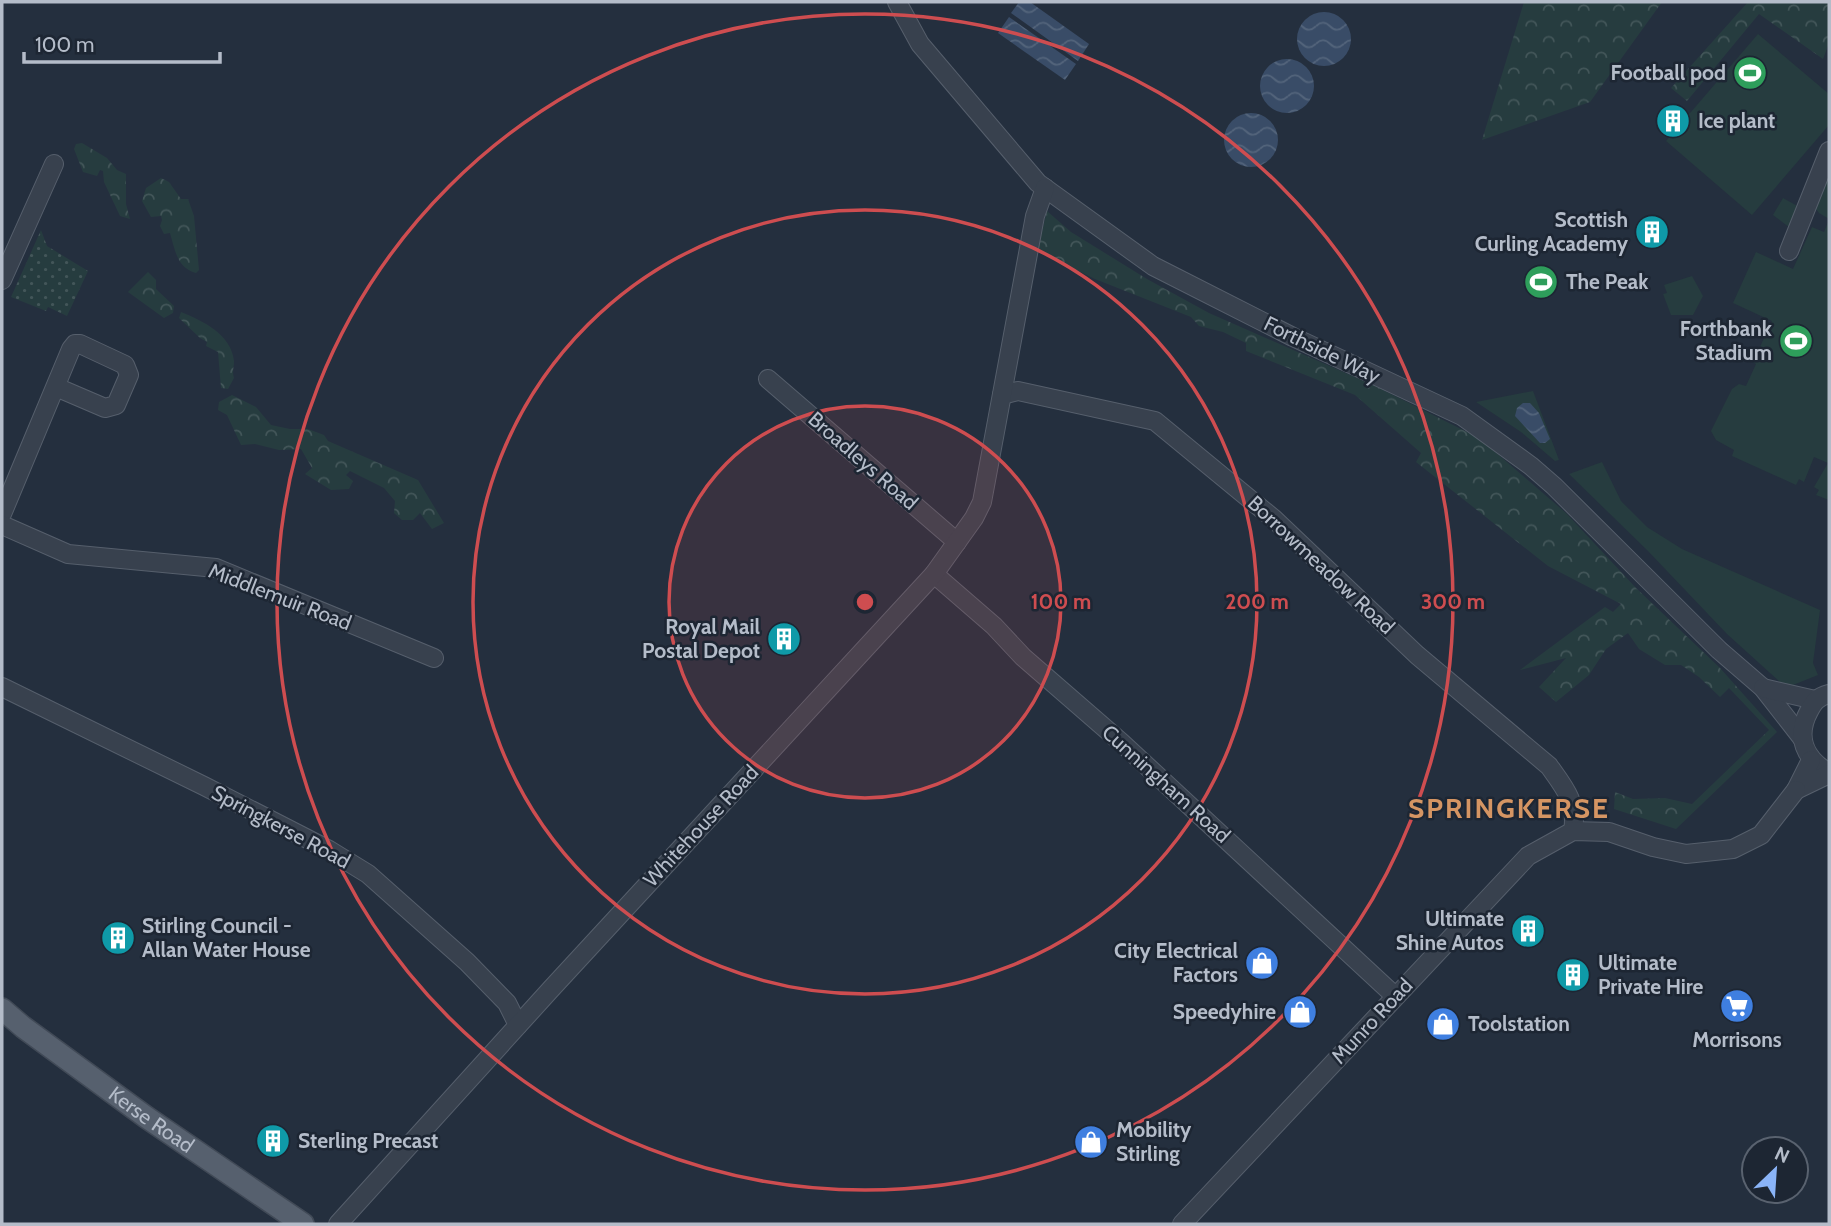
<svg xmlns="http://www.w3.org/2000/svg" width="1831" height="1226" font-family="Cabin,sans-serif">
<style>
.green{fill:#263c3f}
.forest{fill:url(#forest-crowns)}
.park{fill:url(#park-dots)}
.water{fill:url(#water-waves)}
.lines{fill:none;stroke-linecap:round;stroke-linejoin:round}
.minor-casing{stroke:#565f6c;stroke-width:20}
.major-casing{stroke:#414a57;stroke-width:24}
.minor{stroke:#38414e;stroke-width:18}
.major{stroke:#56606e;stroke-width:21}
.ring{fill:none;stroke:#ce4d50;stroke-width:3.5}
.labels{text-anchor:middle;stroke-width:5;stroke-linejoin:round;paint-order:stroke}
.poi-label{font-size:21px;font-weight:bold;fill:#b4bcc9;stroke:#1d2633;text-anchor:end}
.street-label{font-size:21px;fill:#b4bcc9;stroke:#1d2633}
.district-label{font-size:28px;font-weight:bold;letter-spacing:2px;fill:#d59563;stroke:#1d2633}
.centre{fill:#ce4d50;stroke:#1d2633;stroke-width:3.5}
.ring-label{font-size:21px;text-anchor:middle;font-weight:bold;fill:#ce4d50;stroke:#1d2633;stroke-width:5;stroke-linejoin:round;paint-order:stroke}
</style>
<defs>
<pattern id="forest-crowns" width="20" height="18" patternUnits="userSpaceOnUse" patternTransform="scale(1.75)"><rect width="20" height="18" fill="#263c3f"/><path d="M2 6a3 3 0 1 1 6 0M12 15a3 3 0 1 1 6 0" fill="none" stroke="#435659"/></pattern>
<pattern id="park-dots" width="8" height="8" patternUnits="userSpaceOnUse" patternTransform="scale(1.75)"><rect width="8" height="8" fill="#263c3f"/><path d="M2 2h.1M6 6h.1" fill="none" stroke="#435659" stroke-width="1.8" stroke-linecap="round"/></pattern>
<pattern id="water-waves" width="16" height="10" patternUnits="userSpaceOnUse" patternTransform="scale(1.75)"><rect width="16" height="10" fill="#394c67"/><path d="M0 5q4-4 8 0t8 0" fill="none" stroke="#53647b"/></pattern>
</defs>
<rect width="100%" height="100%" fill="#242f3e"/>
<!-- green -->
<g class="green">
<polygon points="1758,34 1829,94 1829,125 1752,215 1666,141"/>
<polygon points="1829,173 1829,219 1819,213 1814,206"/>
<polygon points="1783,198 1801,208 1790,228 1773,215"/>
<polygon points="1829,220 1829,500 1816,495 1819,490 1814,487 1828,463 1814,457 1804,482 1799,479 1796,485 1732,456 1734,450 1716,440 1711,431 1732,389 1739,384 1746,386 1756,364 1753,362 1772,321 1733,303 1756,252 1793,269 1812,227 1824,232"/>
<polygon points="1692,276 1703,296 1693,315 1671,315 1663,294 1667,293 1664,285"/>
<polygon points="1533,391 1559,460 1555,461 1521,432 1476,402"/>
<polygon points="1602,462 1621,501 1647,527 1682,549 1820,610 1813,663 1818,675 1793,685 1780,682 1727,634 1648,551 1569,474"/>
</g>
<!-- forest -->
<g class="forest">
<polygon points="1524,2 1662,2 1590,102 1482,140"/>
<polygon points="1748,2 1829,2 1829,43 1823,59 1759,14 1687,101 1671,88"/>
<polygon points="82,143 107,158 117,170 126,174 126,204 130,219 120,216 104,182 103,171 100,170 97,176 83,172 74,149 76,144"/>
<path d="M161 178 169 182 181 199H188L194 216 199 270 196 273C177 268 175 250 170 233L164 234 160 226 162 220 161 216 151 217 142 201 146 188Z"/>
<polygon points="1047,211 1071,232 1147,279 1209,313 1375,386 1479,438 1566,513 1636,588 1720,668 1777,732 1676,829 1614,809 1615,792 1633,799 1665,798 1692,804 1769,730 1729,688 1720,697 1699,677 1681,665 1665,665 1639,649 1628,633 1606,649 1589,675 1556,702 1539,687 1566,658 1520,670 1605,607 1613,612 1621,604 1548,566 1416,462 1421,453 1355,395 1246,351 1246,343 1223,332 1199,326 1191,317 1095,279 1037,251"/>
<polygon points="148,272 156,280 156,289 174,306 173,313 164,318 128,292"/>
<path d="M181 312C203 321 231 334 234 361 234 368 232 371 234 378L228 389 221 388 218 352 206 346 207 342 200 338 179 318Z"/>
<polygon points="232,395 256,407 271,425 290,429 308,429 324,435 328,441 418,480 444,523 432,529 420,513 413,520 402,520 394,513 395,501 384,488 350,471 346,475 353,481 349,489 331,490 305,474 312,468 301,449 279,450 255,444 241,445 227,415 218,410 219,402"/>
</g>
<!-- park -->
<polygon class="park" points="41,230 47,246 88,271 67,316 48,307 46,311 11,297"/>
<!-- water -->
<g class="water">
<polygon points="1019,2 1030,2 1089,44 1078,61 1011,13"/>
<circle cx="1324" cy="39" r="27"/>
<polygon points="1009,17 1076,64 1065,80 998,33"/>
<circle cx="1287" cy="86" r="27"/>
<circle cx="1251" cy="140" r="27"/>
<polygon points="1523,403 1530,403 1539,413 1550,439 1545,443 1540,443 1515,416 1517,408"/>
</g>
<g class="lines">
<!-- minor casing -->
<g class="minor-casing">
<g id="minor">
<polyline points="897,2 920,44 1038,183 1153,266 1293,337 1462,416 1531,466 1554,486 1719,650 1763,688 1802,738"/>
<polyline points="1789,251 1829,151"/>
<polyline points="2,280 54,164"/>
<polyline points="768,379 957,542"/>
<path d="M1002 395 1018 391 1155 421 1274 519 1417 655 1549 766C1564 787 1578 803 1573 831"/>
<path d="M2 514C25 459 48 404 71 349L75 344H80L125 365 129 375 116 405 105 408 56 387"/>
<polyline points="2,525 68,554 216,568 434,658"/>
<polyline points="934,574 994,626 1023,657 1122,743 1395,996"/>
<polyline points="2,687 204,786 329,850 368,874 467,962 507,1003 518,1025"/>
<polyline points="1763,688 1815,700"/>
<path d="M1829 694C1818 697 1814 701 1809 711 1795 737 1805 759 1829 773"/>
<polyline points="1811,760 1796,790 1829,774"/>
<polyline points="338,1224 551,989 934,574 974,518 982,502 1035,216 1045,188"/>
<polyline points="1182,1224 1528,856 1573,831 1609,832 1653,847 1686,854 1733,849 1761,835 1796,790"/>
</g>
</g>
<!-- major casing -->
<g class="major-casing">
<g id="major">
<path id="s1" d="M2 1009 23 1027 146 1117 303 1224"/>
</g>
</g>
<!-- minor -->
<use href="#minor" class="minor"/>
<!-- major -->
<use href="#major" class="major"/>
</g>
<!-- distance rings -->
<circle cx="865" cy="602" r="196" fill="#ce4d50" fill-opacity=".12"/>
<g class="ring">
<circle cx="865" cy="602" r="196"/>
<circle cx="865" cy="602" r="392"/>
<circle cx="865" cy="602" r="588"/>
</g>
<!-- icons -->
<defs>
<g id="stadium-disc" transform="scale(1.75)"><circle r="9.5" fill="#2e9e5b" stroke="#1d2633"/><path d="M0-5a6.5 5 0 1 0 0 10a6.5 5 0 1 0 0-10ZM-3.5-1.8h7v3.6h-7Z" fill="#fff"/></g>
<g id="building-disc" transform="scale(1.75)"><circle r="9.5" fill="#0f9aa8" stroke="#1d2633"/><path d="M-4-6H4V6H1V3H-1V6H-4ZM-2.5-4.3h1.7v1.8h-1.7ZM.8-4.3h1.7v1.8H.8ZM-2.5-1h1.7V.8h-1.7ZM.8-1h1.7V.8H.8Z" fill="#fff"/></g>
<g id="shop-disc" transform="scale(1.75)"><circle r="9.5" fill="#3f7fe0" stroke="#1d2633"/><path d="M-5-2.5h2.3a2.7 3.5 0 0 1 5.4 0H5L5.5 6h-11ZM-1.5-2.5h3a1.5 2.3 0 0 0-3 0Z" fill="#fff"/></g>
<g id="supermarket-disc" transform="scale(1.75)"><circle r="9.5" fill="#3f7fe0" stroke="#1d2633"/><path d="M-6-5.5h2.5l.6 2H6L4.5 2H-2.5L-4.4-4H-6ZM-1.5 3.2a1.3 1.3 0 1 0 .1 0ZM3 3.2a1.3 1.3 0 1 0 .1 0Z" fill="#fff"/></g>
</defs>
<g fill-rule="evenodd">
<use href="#stadium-disc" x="1750" y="73"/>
<use href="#building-disc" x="1673" y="121"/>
<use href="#building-disc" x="1652" y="232"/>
<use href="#stadium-disc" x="1541" y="282"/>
<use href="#stadium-disc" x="1796" y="341"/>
<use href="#building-disc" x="784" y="639"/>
<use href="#building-disc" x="1528" y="931"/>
<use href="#building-disc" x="118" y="938"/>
<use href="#shop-disc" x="1262" y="963"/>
<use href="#building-disc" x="1573" y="975"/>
<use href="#supermarket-disc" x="1737" y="1006"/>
<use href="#shop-disc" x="1300" y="1012"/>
<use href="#shop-disc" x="1443" y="1024"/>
<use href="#building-disc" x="273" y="1141"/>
<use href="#shop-disc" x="1091" y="1142"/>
</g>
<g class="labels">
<!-- poi labels -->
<g class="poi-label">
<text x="1726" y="80">Football pod</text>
<text x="1698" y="128" text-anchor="start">Ice plant</text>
<text x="1628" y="227">Scottish<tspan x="1628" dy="24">Curling Academy</tspan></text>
<text x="1566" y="289" text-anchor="start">The Peak</text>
<text x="1772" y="336">Forthbank<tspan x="1772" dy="24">Stadium</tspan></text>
<text x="760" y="634">Royal Mail<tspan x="760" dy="24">Postal Depot</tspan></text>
<text x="1504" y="926">Ultimate<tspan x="1504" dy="24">Shine Autos</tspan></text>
<text x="142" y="933" text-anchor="start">Stirling Council -<tspan x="142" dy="24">Allan Water House</tspan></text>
<text x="1238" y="958">City Electrical<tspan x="1238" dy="24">Factors</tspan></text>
<text x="1598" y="970" text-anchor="start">Ultimate<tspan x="1598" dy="24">Private Hire</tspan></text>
<text x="1276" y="1019">Speedyhire</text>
<text x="1468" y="1031" text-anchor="start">Toolstation</text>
<text x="1737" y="1047" text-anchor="middle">Morrisons</text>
<text x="1116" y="1137" text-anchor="start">Mobility<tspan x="1116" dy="24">Stirling</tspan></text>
<text x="298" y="1148" text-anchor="start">Sterling Precast</text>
</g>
<!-- street labels -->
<g class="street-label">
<text transform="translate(1322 350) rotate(26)" y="7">Forthside Way</text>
<text transform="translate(863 461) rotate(41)" y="7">Broadleys Road</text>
<text transform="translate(1321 565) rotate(43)" y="7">Borrowmeadow Road</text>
<text transform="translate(280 597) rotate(21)" y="7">Middlemuir Road</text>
<text transform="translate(1166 784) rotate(42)" y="7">Cunningham Road</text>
<text transform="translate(701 826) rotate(-47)" y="7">Whitehouse Road</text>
<text transform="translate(281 827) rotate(28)" y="7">Springkerse Road</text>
<text transform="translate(1372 1021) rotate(-47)" y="7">Munro Road</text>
<text dy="7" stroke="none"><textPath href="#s1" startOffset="186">Kerse Road</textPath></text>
</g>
<!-- district labels -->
<g class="district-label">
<text x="1509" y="818">SPRINGKERSE</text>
</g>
</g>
<circle cx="865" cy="602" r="10" class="centre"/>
<g class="ring-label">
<text x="1061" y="609">100 m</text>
<text x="1257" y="609">200 m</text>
<text x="1453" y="609">300 m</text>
</g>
<!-- border -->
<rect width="1831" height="1226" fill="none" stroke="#b4bcc9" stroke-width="7"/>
<!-- north arrow -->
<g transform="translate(1775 1170) rotate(25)"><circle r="33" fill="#1d2633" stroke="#59626f" stroke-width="2"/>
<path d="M0-5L12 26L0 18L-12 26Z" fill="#8ab4f8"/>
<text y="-10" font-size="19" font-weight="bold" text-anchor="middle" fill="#b4bcc9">N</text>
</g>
<!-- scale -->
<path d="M24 52v10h196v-10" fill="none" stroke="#b4bcc9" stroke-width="3.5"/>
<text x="35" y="52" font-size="21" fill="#b4bcc9" stroke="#1d2633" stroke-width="5" paint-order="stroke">100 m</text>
</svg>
